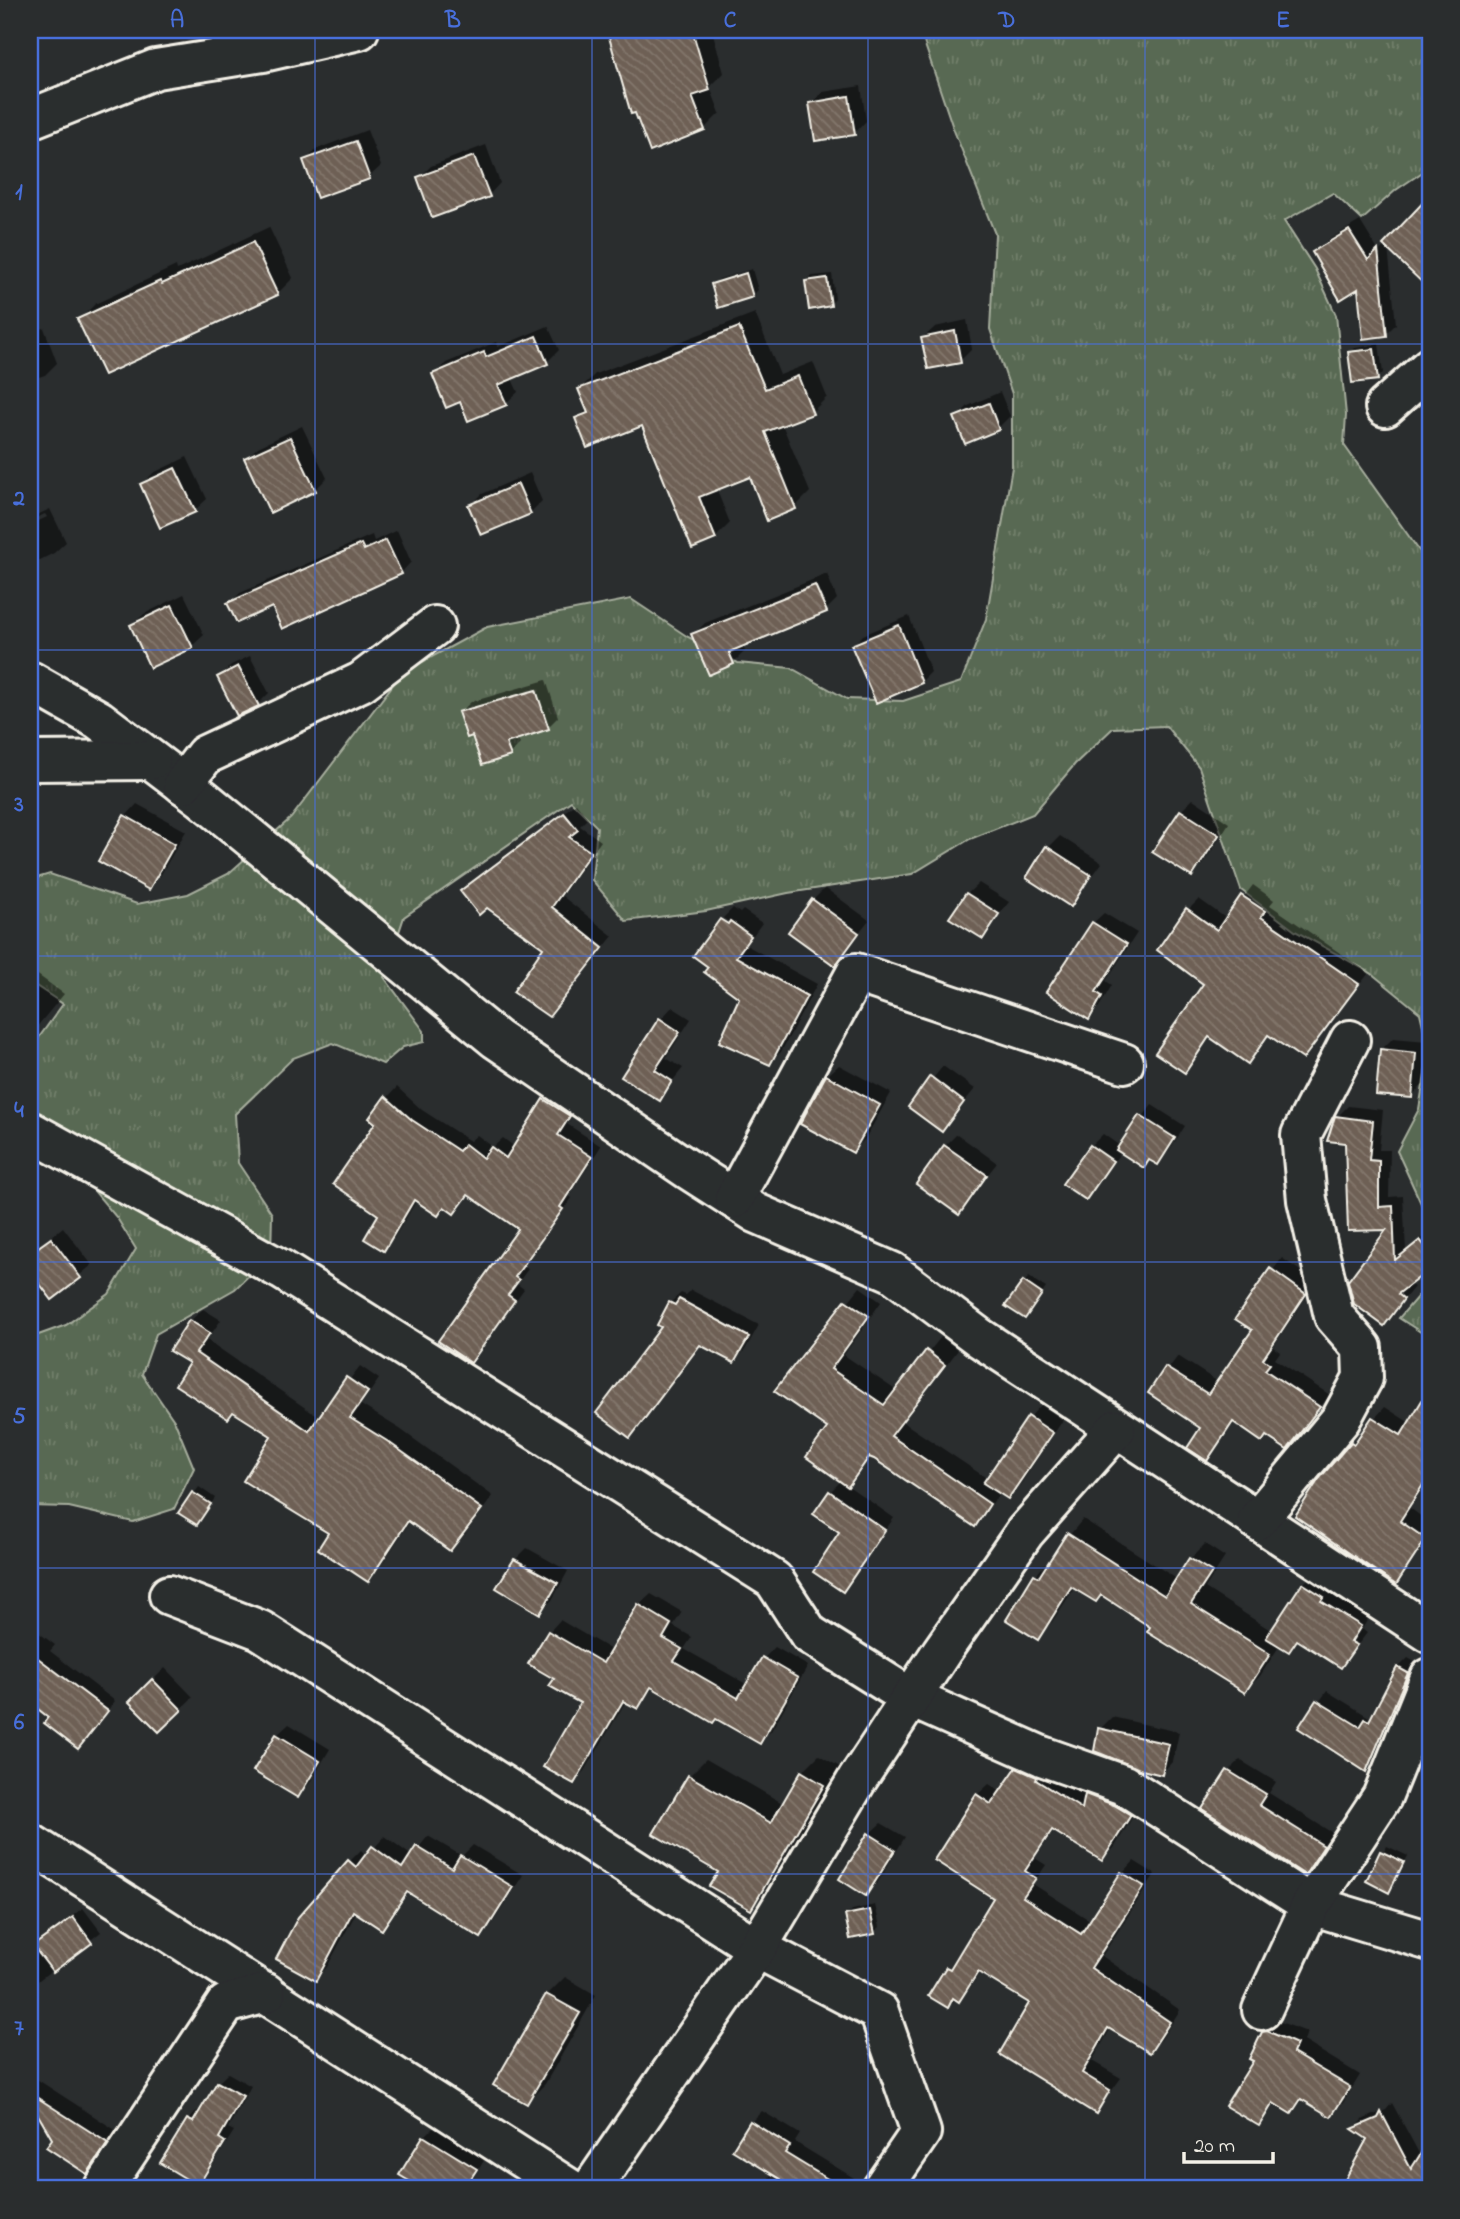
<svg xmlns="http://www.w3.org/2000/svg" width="1460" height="2219" font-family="'Indie Flower',sans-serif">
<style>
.grass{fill:url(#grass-tufts);stroke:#a6ad9d;stroke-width:2}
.shadow{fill:#0007}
.building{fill:url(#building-back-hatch);stroke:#f4f1e8;stroke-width:2}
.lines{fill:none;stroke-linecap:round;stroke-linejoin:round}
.minor-casing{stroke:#f4f1e8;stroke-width:44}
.minor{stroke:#2a2d2e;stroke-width:38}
.grid{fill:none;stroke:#486fdb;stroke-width:2;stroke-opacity:0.55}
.neatline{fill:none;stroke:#486fdb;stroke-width:2.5}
.grid-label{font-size:23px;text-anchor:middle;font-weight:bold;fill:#486fdb}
</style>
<defs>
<pattern id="grass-tufts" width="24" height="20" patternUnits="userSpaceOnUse" patternTransform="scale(1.75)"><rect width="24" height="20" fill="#586952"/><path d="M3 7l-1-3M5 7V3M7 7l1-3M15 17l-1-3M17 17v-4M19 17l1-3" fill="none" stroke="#717f6b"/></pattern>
<pattern id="building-back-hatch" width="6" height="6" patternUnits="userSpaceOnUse" patternTransform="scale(1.75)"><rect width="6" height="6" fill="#6e6055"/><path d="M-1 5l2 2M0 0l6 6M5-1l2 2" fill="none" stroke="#83776d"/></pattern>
</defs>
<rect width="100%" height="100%" fill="#2a2d2e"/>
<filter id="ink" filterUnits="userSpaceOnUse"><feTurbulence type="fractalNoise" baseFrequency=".0143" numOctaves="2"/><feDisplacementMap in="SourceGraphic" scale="14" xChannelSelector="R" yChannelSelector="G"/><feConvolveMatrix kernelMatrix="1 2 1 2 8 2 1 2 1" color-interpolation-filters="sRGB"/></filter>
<g filter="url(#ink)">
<!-- grass -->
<g class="grass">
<polygon points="920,30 1430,30 1430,167 1396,190 1362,220 1333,193 1284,221 1315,269 1336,315 1346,415 1344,445 1430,566 1430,1223 1397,1151 1419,1109 1429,1051 1420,1013 1371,973 1295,931 1241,890 1199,767 1166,726 1113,728 1075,764 1033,814 970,839 912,874 788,893 706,911 626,921 592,880 597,827 571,801 404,917 384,977 424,1031 424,1042 403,1047 383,1064 333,1043 293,1058 235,1114 238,1163 272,1214 271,1254 235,1289 156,1334 142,1374 175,1422 194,1468 174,1509 133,1522 69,1507 30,1506 30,1338 66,1325 109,1294 136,1249 117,1218 42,1129 30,1098 30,1050 63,1004 30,982 30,880 50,874 137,904 188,894 228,874 291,818 402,673 487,627 631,599 688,637 738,663 791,668 847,699 903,701 961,682 986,619 1012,467 1012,394 990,329 995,234 953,128"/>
<polygon points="1430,1282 1430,1338 1399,1318"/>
</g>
<!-- shadow -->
<g class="shadow">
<polygon points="608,30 712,30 724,73 710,87 720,113 704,129 632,112"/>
<polygon points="861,86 866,121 855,133 811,104 823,92"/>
<polygon points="367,130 381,166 369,177 305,161 317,149"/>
<polygon points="486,145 500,183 489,195 419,178 431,166"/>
<polygon points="1430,198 1430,288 1388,248 1396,324 1386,334 1359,286 1318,251 1328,240 1360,221 1379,252"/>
<polygon points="269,227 293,278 277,294 80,319 95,304 176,266 177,270"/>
<polygon points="752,269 758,290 752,296 713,285 719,279"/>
<polygon points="832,274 835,299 830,305 806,282 812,276"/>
<polygon points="755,313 780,375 813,362 827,397 812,412 782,424 810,492 795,507 751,474 716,488 730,523 715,538 643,424 577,419 588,408 580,389 595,374"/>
<polygon points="967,320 972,349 960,361 923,338 935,327"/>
<polygon points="548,326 559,350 547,362 511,377 518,392 506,403 434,375 446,363 496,342 498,347"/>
<polygon points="44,328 57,363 45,375 30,380 30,333"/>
<polygon points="1379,344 1383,373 1377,378 1350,353 1355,348"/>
<polygon points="1000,392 1010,416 998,428 956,418 968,406"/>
<polygon points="302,426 327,478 315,490 246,458 258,447"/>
<polygon points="187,457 207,499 195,510 142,485 153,473"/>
<polygon points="530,473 542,501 530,513 471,505 482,494"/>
<polygon points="50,509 66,542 54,553 30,565 30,525 47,517 45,514 30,521 30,518"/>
<polygon points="397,530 411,562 401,573 273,605 230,603 240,593 372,535 374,541"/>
<polygon points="827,574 837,599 826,610 742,645 745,651 733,663 693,635 705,623"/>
<polygon points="184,594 204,635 192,646 132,625 144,614"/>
<polygon points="909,616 931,672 921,682 853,645 863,635"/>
<polygon points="250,656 269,693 258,704 219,677 231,665"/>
<polygon points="546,680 558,717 548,727 517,737 520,744 510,754 473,734 460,712 471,702"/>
<polygon points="1193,799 1229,823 1203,864 1191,875 1181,811"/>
<polygon points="576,803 588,818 580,826 601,841 562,896 613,936 549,1015 546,947 462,891"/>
<polygon points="137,804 186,831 160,876 148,887 100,860 126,816"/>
<polygon points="1060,836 1102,863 1071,905 1048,848"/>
<polygon points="979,883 1009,902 982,937 967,894"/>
<polygon points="1253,885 1274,900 1270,905 1369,973 1303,1056 1270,1034 1248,1062 1211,1037 1184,1071 1205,983 1188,910 1199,899 1227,919"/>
<polygon points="825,888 869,920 836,961 813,900"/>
<polygon points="733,908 740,913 743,910 762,923 746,945 817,984 781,1052 769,1063 741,998 706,972 736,927 723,918"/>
<polygon points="1104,913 1137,933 1106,981 1112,985 1099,1007 1088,1017 1093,923"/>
<polygon points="35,973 64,994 30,1035 30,978"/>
<polygon points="672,1007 691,1019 666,1058 683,1068 659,1098 624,1076 661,1019"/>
<polygon points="1393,1038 1427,1041 1423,1085 1411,1096 1381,1050"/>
<polygon points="839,1065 891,1093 865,1139 853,1151 827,1076"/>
<polygon points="943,1066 975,1089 941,1130 910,1107"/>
<polygon points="397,1087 422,1110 470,1141 477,1135 493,1147 503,1138 515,1147 545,1100 555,1090 579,1105 567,1124 601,1146 569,1196 572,1198 524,1266 528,1269 517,1284 524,1289 471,1361 521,1229 470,1194 454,1212 445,1206 437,1214 417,1200 394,1238 384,1249 377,1123 387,1098"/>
<polygon points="1152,1105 1185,1126 1169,1151 1157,1163 1151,1159 1144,1166 1122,1151 1086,1198 1091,1146 1103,1134 1120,1146"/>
<polygon points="1348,1106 1383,1110 1379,1150 1390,1150 1389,1197 1403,1196 1406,1251 1430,1232 1430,1267 1409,1284 1414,1287 1384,1324 1390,1228 1350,1230 1347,1141 1337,1117"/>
<polygon points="957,1134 997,1163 958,1212 945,1146"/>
<polygon points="63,1227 92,1265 52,1298 30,1268 30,1254"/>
<polygon points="1282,1258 1316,1282 1273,1347 1280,1352 1275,1359 1330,1395 1287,1448 1267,1434 1235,1422 1207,1458 1203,1428 1150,1393 1178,1356 1218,1382 1254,1329 1238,1318"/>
<polygon points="1029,1277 1046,1288 1025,1317 1024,1282"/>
<polygon points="860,1287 881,1302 844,1355 897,1391 941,1337 958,1350 903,1422 988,1479 1030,1417 1041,1405 1063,1420 1020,1485 1008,1497 1001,1492 975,1525 872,1456 847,1485 894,1518 842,1590 842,1532 830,1492 842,1480 829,1427 777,1391"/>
<polygon points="691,1290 759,1325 745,1350 734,1361 702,1344 630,1436 670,1303 681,1293 686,1295"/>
<polygon points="203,1309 221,1320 207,1340 320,1418 360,1366 379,1379 361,1405 400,1429 493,1496 463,1537 450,1549 411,1520 380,1567 368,1580 331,1532 273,1435 191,1363 190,1321"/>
<polygon points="1430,1390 1430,1477 1410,1508 1430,1523 1430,1536 1396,1582 1352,1443 1385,1407 1410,1423"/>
<polygon points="199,1487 215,1498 202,1517 180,1512"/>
<polygon points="1083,1519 1177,1579 1190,1559 1205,1544 1225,1557 1205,1588 1272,1631 1303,1584 1315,1572 1371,1614 1362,1629 1367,1633 1341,1666 1299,1639 1288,1650 1280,1645 1260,1676 1245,1691 1102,1594 1075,1587 1052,1622 1037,1638 1036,1575"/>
<polygon points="527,1548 568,1571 552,1600 540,1612 499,1588 515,1560"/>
<polygon points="651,1594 682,1612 673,1626 692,1637 684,1649 748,1685 763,1659 775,1647 808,1666 771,1731 759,1742 654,1687 637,1707 626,1701 585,1771 574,1782 583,1703 556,1678 549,1632 560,1620 613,1651 639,1605"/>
<polygon points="30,1626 55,1645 50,1651 115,1701 78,1747 51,1717 30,1701"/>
<polygon points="1408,1658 1417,1663 1375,1760 1366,1770 1301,1727 1327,1691 1369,1717 1376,1710 1398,1668"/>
<polygon points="165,1668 193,1697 159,1730 131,1702"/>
<polygon points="1112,1717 1179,1732 1173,1761 1162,1773 1100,1729"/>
<polygon points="289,1724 330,1749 309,1784 297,1796 277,1735"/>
<polygon points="819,1755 840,1767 768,1891 751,1908 720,1871 689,1776 706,1759 784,1804 802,1772"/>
<polygon points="1029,1758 1087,1794 1098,1784 1141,1803 1114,1848 1102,1859 1055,1829 1035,1858 1046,1865 1033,1884 1091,1921 1123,1873 1134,1861 1155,1874 1102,1956 1180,2010 1161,2040 1150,2051 1111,2028 1092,2061 1121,2078 1096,2112 1032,2003 981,1971 970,1988 948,2006 931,1995 995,1898 977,1795 989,1784 1002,1792"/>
<polygon points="1240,1760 1276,1782 1269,1793 1334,1834 1304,1873 1205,1809 1229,1771"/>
<polygon points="881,1823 905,1837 878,1882 866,1894 869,1834"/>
<polygon points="385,1836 412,1856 428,1836 462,1856 473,1845 523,1875 492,1924 480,1936 409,1891 382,1928 357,1911 327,1967 316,1979 350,1861 361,1850 367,1856"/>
<polygon points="1387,1846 1408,1856 1389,1890 1368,1880"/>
<polygon points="875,1905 880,1927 874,1932 847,1916 852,1910"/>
<polygon points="83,1908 101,1932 30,1987 30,1947"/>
<polygon points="565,1977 596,1995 545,2084 527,2102 547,1995"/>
<polygon points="1275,2020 1307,2032 1304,2041 1360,2075 1343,2103 1331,2115 1304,2099 1291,2112 1276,2103 1259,2124 1256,2060 1263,2033"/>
<polygon points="228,2073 251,2086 228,2128 234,2131 207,2174 197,2184 189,2120 198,2110 201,2112 218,2083"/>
<polygon points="35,2078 117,2131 87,2171 54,2139 30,2097 30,2084"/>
<polygon points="1392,2103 1421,2157 1430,2142 1430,2189 1342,2189 1369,2138 1354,2129 1364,2119 1386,2110"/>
<polygon points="762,2111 800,2134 795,2142 854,2178 848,2189 762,2189 772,2173 751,2122"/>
<polygon points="435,2126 486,2157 467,2189 427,2189 402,2174 424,2137"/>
<polygon points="307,2179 324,2189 297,2189"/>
</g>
<!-- building -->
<g class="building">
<polygon points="607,30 692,30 710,90 692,96 705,130 650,152 635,113 631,114"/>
<polygon points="849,96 855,135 815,141 809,103"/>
<polygon points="356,141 370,179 317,198 303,160"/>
<polygon points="474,156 490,197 432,218 417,177"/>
<polygon points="1430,195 1430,290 1383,245"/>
<polygon points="1349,230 1368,260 1378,250 1387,336 1363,339 1358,289 1340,300 1312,252"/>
<polygon points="253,242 278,295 104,375 77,319 160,281 162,284"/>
<polygon points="746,273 753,297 718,308 711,284"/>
<polygon points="827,278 831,306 809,310 805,281"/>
<polygon points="739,327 765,389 798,376 813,414 765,432 796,509 767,521 750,477 699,497 716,539 692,549 642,426 587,448 575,418 588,413 578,389"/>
<polygon points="955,331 961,363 928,369 921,338"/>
<polygon points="536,336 548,364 498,385 507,405 468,421 460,402 446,408 432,374 484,352 486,357"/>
<polygon points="1374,349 1378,380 1352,383 1348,352"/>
<polygon points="989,403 999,430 965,444 954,417"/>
<polygon points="290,437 316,491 270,513 244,458"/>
<polygon points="175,468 196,512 160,528 140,484"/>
<polygon points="518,484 531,514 481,535 468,505"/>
<polygon points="386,540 402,574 282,629 272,607 237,623 227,603 361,544 364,550"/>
<polygon points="815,585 827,612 729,652 734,664 709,675 691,634"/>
<polygon points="172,605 193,648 150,668 130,625"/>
<polygon points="899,625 922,683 876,703 851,645"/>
<polygon points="238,666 259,706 237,716 217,677"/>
<polygon points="536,690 549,729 506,743 511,756 482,765 472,736 467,738 458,712"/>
<polygon points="1180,810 1219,835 1192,877 1152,852"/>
<polygon points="564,813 578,830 569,837 591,852 552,907 603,948 549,1017 513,992 543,948 487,908 479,915 460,891"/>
<polygon points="124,815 175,844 149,890 98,861"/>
<polygon points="1046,846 1091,875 1071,907 1026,878"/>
<polygon points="966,893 999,914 983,939 949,918"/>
<polygon points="1241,895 1265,911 1261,917 1359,984 1303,1059 1268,1035 1248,1064 1209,1037 1185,1073 1155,1053 1203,984 1157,950 1186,908 1217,930"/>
<polygon points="812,899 859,933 835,966 788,932"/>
<polygon points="720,919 728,924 730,921 751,936 736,957 807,996 770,1065 719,1042 739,998 704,972 708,967 693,956"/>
<polygon points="1092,922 1127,944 1096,992 1102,996 1089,1020 1046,992"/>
<polygon points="659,1018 680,1032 655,1070 672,1081 660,1101 621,1077"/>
<polygon points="1380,1049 1416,1053 1412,1098 1376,1095"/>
<polygon points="826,1075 880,1105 853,1153 800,1124"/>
<polygon points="930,1076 964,1102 942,1132 908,1107"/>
<polygon points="385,1096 412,1120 459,1151 465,1144 483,1158 491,1147 506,1158 543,1099 570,1116 558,1135 592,1157 560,1207 563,1209 515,1277 519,1280 508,1295 515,1300 471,1363 438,1341 518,1229 468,1195 454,1214 444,1207 438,1216 414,1200 384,1251 364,1239 378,1215 333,1184 375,1123 369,1118"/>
<polygon points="1139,1115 1175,1138 1158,1165 1149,1160 1144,1168 1116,1150"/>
<polygon points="1335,1116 1373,1121 1369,1160 1379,1161 1379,1207 1393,1206 1395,1260 1420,1240 1430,1252 1430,1269 1398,1294 1404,1299 1384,1326 1354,1304 1348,1281 1386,1230 1348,1231 1345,1143 1327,1141"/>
<polygon points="944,1145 987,1175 959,1215 916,1184"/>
<polygon points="1090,1145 1113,1161 1086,1200 1062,1184"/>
<polygon points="51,1238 81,1278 52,1300 30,1271 30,1253"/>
<polygon points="1270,1268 1306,1294 1263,1359 1270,1364 1265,1370 1320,1407 1287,1450 1266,1436 1262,1442 1233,1422 1207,1461 1187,1448 1200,1428 1148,1393 1165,1367 1208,1394 1252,1330 1235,1319"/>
<polygon points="1023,1281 1042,1294 1025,1319 1005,1306"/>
<polygon points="679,1299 749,1337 734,1363 700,1345 630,1438 596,1413 661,1327 657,1325 669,1302 675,1305"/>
<polygon points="845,1300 869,1316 831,1369 884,1405 926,1350 945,1365 891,1436 990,1504 975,1527 874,1459 869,1457 848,1487 806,1457 827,1428 774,1391"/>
<polygon points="189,1320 210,1333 196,1353 309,1431 346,1377 368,1392 350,1418 387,1441 482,1509 450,1551 408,1521 368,1582 318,1549 328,1533 243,1481 271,1436 233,1412 228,1419 175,1385 189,1363 169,1351"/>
<polygon points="1430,1387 1430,1474 1400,1521 1426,1539 1396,1585 1295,1516 1319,1479 1351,1442 1354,1444 1372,1417 1401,1435"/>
<polygon points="1028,1416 1053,1433 1008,1499 983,1483"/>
<polygon points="829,1491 885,1530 843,1592 813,1572 839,1532 813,1514"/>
<polygon points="192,1492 211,1504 197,1525 178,1513"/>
<polygon points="1067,1533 1165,1596 1189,1558 1212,1572 1191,1604 1270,1654 1245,1693 1147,1632 1150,1627 1101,1595 1096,1602 1071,1587 1038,1640 1006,1620 1034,1574 1039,1577"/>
<polygon points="514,1559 558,1583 540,1614 496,1588"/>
<polygon points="1302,1583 1324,1597 1321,1601 1361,1626 1351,1642 1357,1645 1341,1668 1297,1640 1289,1652 1266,1638"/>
<polygon points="638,1604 671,1624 663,1638 682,1649 674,1661 738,1698 762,1657 798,1678 760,1744 716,1719 713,1723 651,1687 638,1709 623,1701 574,1784 543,1767 580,1703 549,1686 554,1679 528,1664 548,1631 603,1663"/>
<polygon points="30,1652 108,1711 78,1749 44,1723 48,1717 30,1703"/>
<polygon points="1397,1667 1408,1673 1366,1772 1298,1728 1316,1700 1360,1727 1365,1719 1369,1721"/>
<polygon points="152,1679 182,1710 159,1732 129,1702"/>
<polygon points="1098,1728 1169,1744 1162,1775 1142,1770 1094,1751"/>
<polygon points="276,1734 320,1761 298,1798 253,1771"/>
<polygon points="1016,1768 1037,1777 1036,1780 1082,1809 1085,1794 1114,1805 1131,1815 1102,1861 1052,1830 1025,1871 1036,1878 1023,1897 1081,1934 1121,1872 1144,1886 1091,1968 1170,2022 1150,2053 1108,2028 1082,2073 1110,2090 1096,2114 999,2054 1029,2003 978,1972 959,2002 953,1998 948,2008 928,1996 946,1967 950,1969 993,1898 934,1860 976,1794 991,1804"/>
<polygon points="1227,1770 1266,1794 1259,1805 1324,1846 1305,1875 1202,1809"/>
<polygon points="801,1771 824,1785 751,1910 709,1886 718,1872 653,1834 688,1775 771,1823"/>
<polygon points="868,1833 895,1850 866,1896 839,1879"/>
<polygon points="372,1846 402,1868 416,1846 452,1868 460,1855 513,1887 481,1938 407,1892 382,1930 353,1911 316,1981 276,1959 298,1917 348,1860 356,1867"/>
<polygon points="1380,1851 1404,1862 1389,1893 1366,1881"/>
<polygon points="870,1910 875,1934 850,1939 845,1915"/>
<polygon points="73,1917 92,1943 53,1972 33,1946"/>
<polygon points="546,1994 580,2013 527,2104 493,2085"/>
<polygon points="1267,2031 1297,2044 1293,2053 1350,2087 1331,2117 1301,2099 1291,2114 1273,2103 1259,2126 1225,2106 1253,2061 1249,2059 1262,2032"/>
<polygon points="217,2082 243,2096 219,2138 225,2142 198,2186 160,2163 187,2119 193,2122"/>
<polygon points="30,2093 108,2143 87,2174 46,2147 52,2139 30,2101"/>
<polygon points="1381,2112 1411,2169 1430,2139 1430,2189 1340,2189 1367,2139 1352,2129 1378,2118"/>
<polygon points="750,2121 790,2146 785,2153 844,2189 774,2189 780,2179 732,2150"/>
<polygon points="423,2136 477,2169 464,2189 423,2189 399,2175"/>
</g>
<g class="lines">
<!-- minor casing -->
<g class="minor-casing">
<g id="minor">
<polyline points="30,119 156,69 263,52 359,30"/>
<polyline points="1385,407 1430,367"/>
<polyline points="30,681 99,720 202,798 496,1039 689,1170 756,1213 892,1272 980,1338 1430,1633"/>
<polyline points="30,761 151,760"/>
<polyline points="183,784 205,755 361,682 435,626"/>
<polyline points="30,1131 282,1270 774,1580 809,1634 911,1698 1042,1756 1124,1785 1311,1905 1430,1941"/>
<polyline points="734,1199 856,973 1124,1063"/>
<polyline points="1257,1520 1341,1419 1363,1378 1362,1348 1334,1316 1307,1200 1301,1135 1350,1040"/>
<polyline points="169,1595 260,1630 757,1948 879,2012 921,2132 882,2189"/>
<polyline points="30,1843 570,2189"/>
<polyline points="1262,2010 1311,1905 1382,1797 1430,1678"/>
<polyline points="103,2189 226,2004 266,1993"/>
<polyline points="591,2189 757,1948 857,1780 942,1651 1025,1532 1116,1429"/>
</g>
</g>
<!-- minor -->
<use href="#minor" class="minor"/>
</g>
</g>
<!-- grid -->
<path class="grid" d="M315 30V2189M592 30V2189M868 30V2189M1145 30V2189M30 344H1430M30 650H1430M30 956H1430M30 1262H1430M30 1568H1430M30 1874H1430"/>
<!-- margin -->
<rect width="1460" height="2219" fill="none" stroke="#2a2d2e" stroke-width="77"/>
<!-- scale -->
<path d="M1184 2152v10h89v-10" fill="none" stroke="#f4f1e8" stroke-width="3.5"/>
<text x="1194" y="2152" font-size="21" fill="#f4f1e8" stroke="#2a2d2e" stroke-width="5" paint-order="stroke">20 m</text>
<rect x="38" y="38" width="1384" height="2142" class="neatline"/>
<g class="grid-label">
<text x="177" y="27">A</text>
<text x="453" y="27">B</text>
<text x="730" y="27">C</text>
<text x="1007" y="27">D</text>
<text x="1283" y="27">E</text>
<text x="19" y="199">1</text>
<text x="19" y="505">2</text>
<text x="19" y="811">3</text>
<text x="19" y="1117">4</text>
<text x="19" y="1423">5</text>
<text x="19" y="1729">6</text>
<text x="19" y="2035">7</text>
</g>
</svg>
